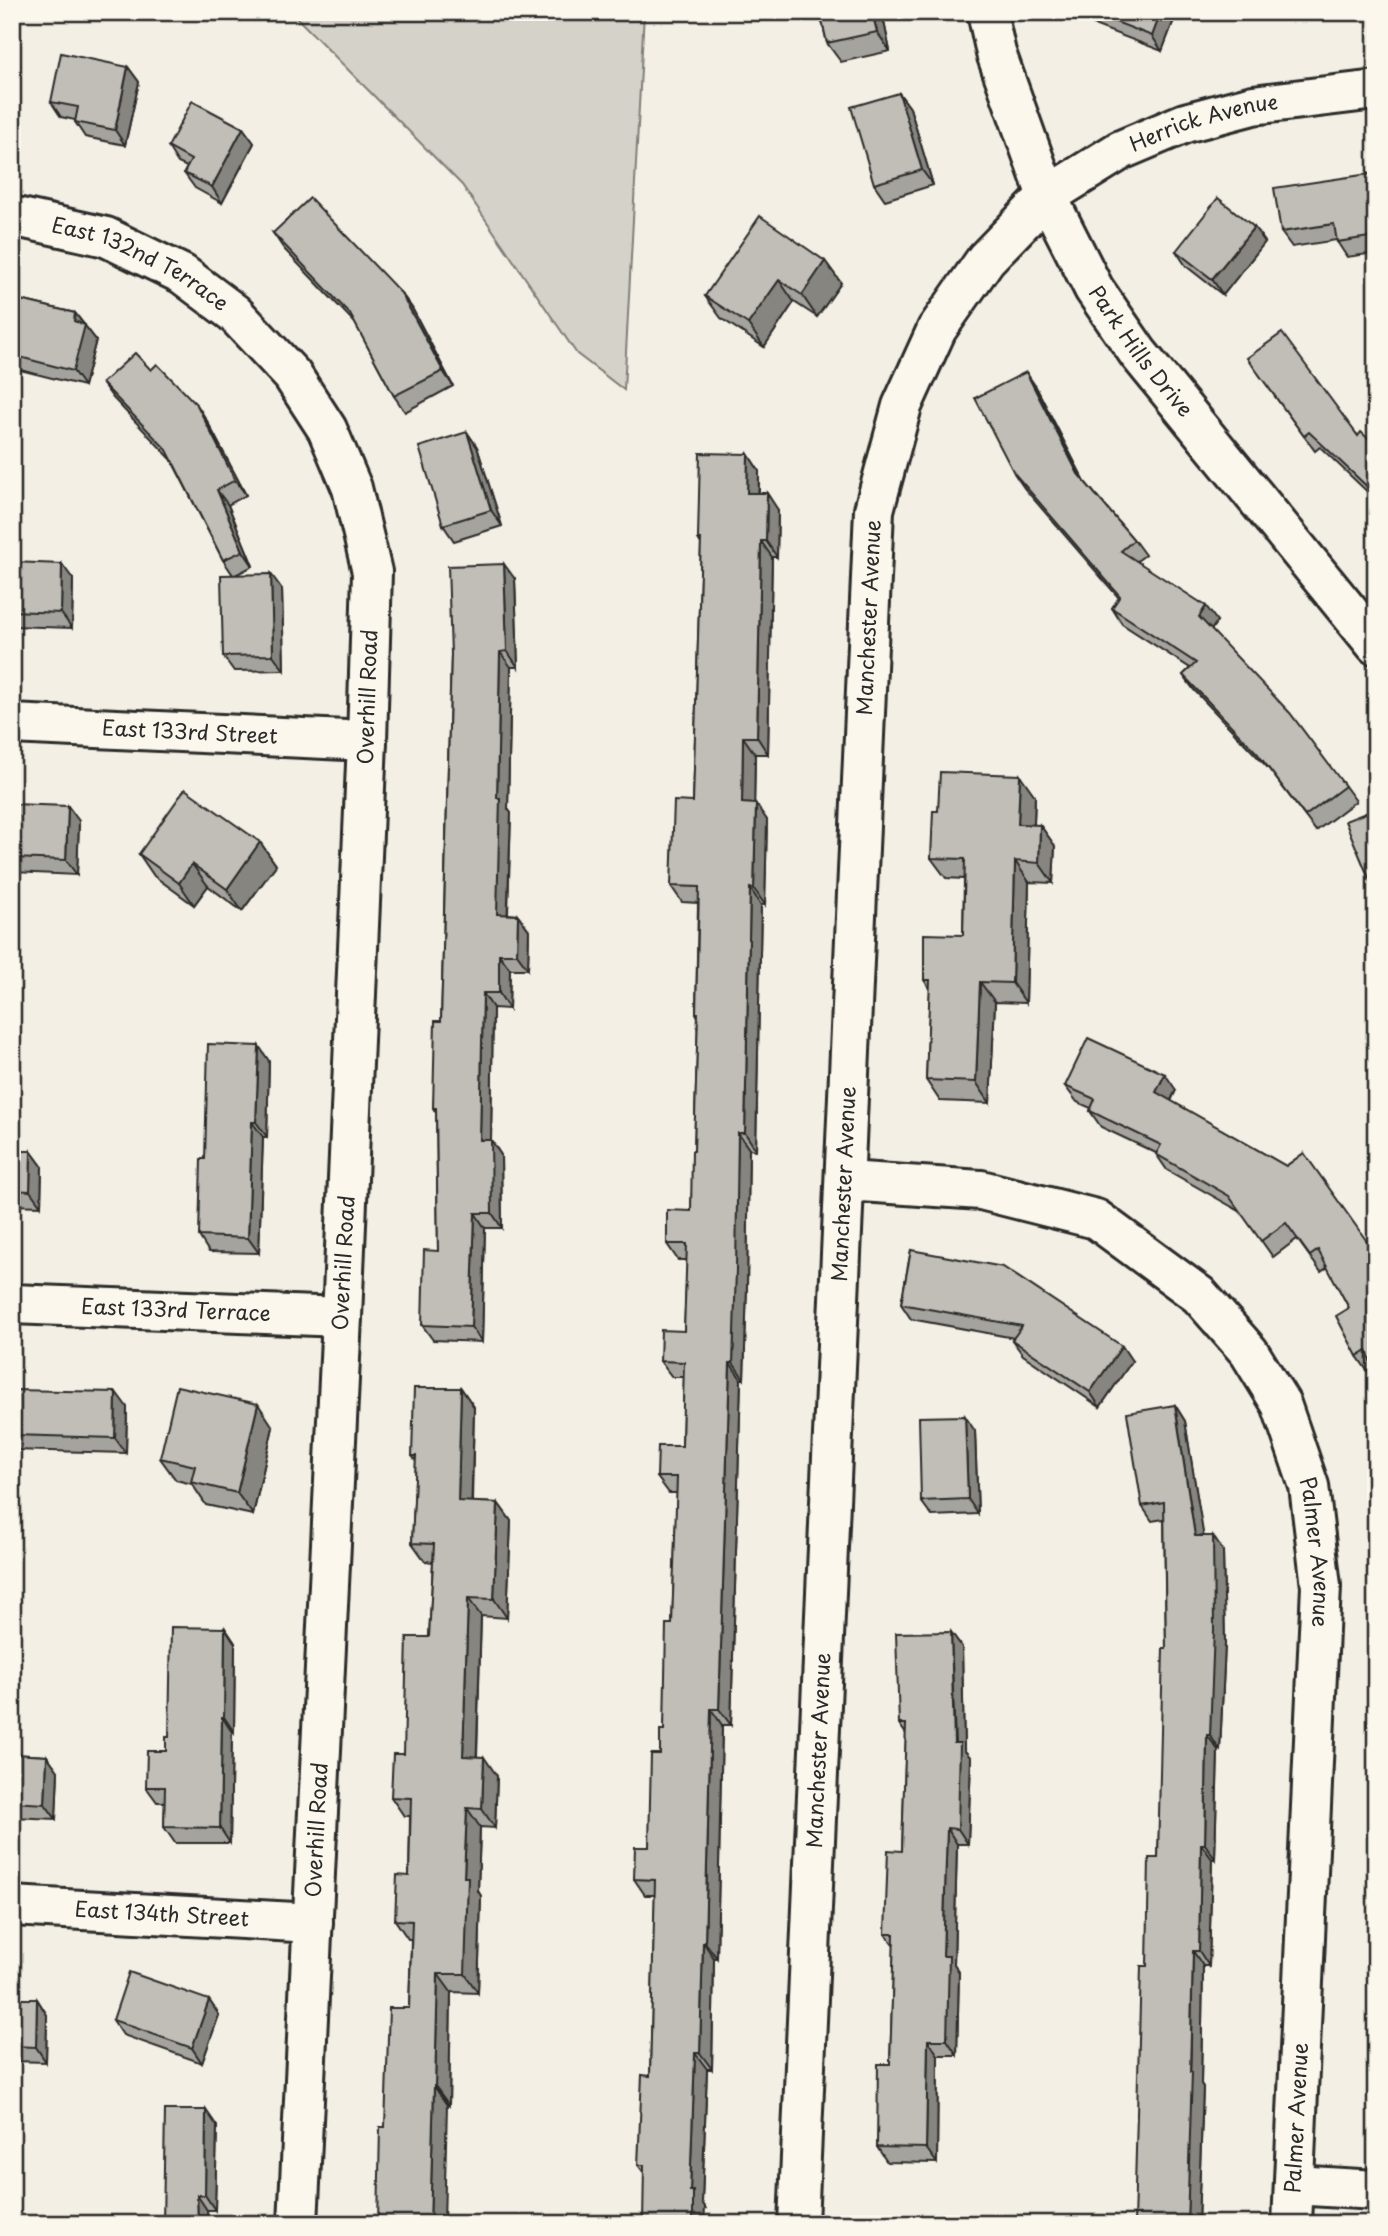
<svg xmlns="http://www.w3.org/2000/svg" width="1388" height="2236" font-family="'Playpen Sans',sans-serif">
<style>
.green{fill:#d5d2c9;stroke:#807e7a;stroke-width:2}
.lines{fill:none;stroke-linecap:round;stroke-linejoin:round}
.minor-casing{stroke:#2b2b2b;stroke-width:44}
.minor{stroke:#fbf7ec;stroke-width:38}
.wall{fill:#a5a39d;stroke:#2b2b2b;stroke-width:2}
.shaded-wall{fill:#86857f;stroke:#2b2b2b;stroke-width:2}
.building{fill:#c0beb6;stroke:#2b2b2b;stroke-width:2}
.labels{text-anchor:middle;stroke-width:6;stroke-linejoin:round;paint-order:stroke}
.street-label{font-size:21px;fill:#2b2b2b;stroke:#fbf7ec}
</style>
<rect width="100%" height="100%" fill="#f3efe4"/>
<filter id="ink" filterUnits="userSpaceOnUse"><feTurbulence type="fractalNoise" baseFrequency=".0143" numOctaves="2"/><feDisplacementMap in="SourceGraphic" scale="14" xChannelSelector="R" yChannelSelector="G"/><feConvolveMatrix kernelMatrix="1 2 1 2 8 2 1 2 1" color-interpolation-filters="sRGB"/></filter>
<g filter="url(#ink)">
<!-- green -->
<polygon class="green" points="291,12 644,12 624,390 577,354 462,185"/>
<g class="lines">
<!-- minor casing -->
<g class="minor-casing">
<g id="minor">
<path id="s1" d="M987 12 996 53 1047 196 1094 289 1138 353 1376 645"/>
<path id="s2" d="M12 216 106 237 182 274 234 313 292 375 327 429 352 488 372 572 367 741 342 1317 298 2224"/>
<path id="s3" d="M12 724 367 741"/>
<path id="s4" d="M846 1181 981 1190 1096 1219 1199 1295 1249 1352 1281 1404 1309 1486 1321 1586 1292 2224"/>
<path id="s5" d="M12 1304 342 1317"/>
<path id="s6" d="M12 1906 313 1923"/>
<polyline points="1294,2185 1376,2190"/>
<path id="s7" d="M798 2224 874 510 902 406 937 329 986 259 1047 196 1121 150 1185 123 1253 105 1376 90"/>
</g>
</g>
<!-- minor -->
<use href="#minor" class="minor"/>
</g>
<!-- wall -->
<g class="wall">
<polygon points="820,12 882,12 890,51 841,62 827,43"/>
<polygon points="1083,12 1177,12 1162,51 1091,24"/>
<polygon points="1246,12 1298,12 1250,18"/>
<polygon points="128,67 139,82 125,145 85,137 75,122 75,120 61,117 51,102"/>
<polygon points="899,93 910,108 933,185 885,200 874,184"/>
<polygon points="243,128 254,143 222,203 195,188 184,173 187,167 178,163 168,147"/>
<polygon points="1376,173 1376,253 1347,257 1336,240 1292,247 1281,232"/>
<polygon points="1254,227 1265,242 1223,295 1186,266 1176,251"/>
<polygon points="273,233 401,293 412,308 453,386 405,412 394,396 355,323 284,249"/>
<polygon points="825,261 841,283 817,317 794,302 764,347 721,318 705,296"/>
<polygon points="12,298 75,313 96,340 84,386 12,368"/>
<polygon points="151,370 197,405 207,421 246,495 228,505 253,566 235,575 282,589 284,670 234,671 223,656 233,575 223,560 171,459 113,398 102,383"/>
<polygon points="1258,373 1376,446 1376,500 1320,447 1315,451"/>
<polygon points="1036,387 1085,482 1134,540 1145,555 1137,561 1217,621 1211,630 1345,786 1356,801 1316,831 1268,768 1194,690 1183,675 1190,668 1122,624 1112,608 1119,598 1024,488 1014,473"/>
<polygon points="467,432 477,447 502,526 454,541 443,525"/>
<polygon points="748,454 759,471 759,493 778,510 777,557 772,557 768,754 755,754 754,804 767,820 765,905 761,905 756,1150 749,1149 747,1286 744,1379 741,1379 731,1725 722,1725 717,1958 714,1958 712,2069 707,2069 702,2202 705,2207 644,2173 638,2165 650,2076 655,1895 645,1895 634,1879 649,1847 660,1754 664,1730 672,1624 677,1493 669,1493 657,1477 682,1446 684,1377 672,1377 660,1361 684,1331 687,1260 678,1260 667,1244 691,1211 694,1151 698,1017 696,1013 698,903 682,902 671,886 693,802 701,544 698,539"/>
<polygon points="12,562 73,579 72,628 12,626"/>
<polygon points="515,579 518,667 511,667 508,809 511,813 508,914 518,915 529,930 528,969 510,969 509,1009 493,1008 491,1140 501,1155 502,1228 485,1228 482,1342 433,1340 422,1325 438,1251 436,1113 433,1108 441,1021 451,654"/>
<polygon points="1035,796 1034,825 1040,825 1055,846 1053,883 1029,882 1026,1003 995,1002 990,1103 940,1101 926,1080 930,989 924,980 963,935 964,879 946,878 931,858 938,811"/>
<polygon points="12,804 79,821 77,875 13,872 12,886"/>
<polygon points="260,842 276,865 242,911 208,886 194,905 154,876 139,854"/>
<polygon points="269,1061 267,1137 263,1137 259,1253 209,1252 199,1236"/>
<polygon points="1065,1086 1176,1090 1171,1101 1286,1166 1304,1153 1373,1369 1368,1372 1357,1356 1349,1308 1328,1267 1321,1272 1297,1239 1273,1257 1241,1212 1167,1170 1156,1154 1156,1153 1101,1127 1090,1111 1091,1108 1077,1102"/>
<polygon points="12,1151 31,1151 42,1166 41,1206 12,1205"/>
<polygon points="911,1250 1132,1361 1100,1407 1023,1355 1012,1340 1014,1338 911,1319 901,1304"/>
<polygon points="461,1388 474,1407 472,1502 498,1503 511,1521 507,1618 481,1616 477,1757 497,1776 495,1828 480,1827 478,1891 481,1896 478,1993 451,1992 449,2105 385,2127 409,2008 411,1939 408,1939 395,1920 409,1876 410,1816 404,1816 391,1797 404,1754 429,1637 433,1562 425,1561 412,1543 416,1461 412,1456"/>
<polygon points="12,1390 127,1407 126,1453 12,1450"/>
<polygon points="1175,1405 1185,1421 1203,1536 1223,1551 1225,1644 1220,1750 1218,1750 1215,1859 1212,1859 1209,1966 1203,1966 1201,2084 1203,2087 1198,2224 1147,1966 1158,1858 1166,1648 1164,1519 1152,1521 1142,1506"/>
<polygon points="273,1427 253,1515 206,1505 192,1484 176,1480 160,1458"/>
<polygon points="975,1431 978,1514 932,1516 921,1501"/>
<polygon points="225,1628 235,1643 234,1732 232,1732 230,1843 175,1843 164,1827 165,1802 157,1802 146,1787 166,1751 169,1737"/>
<polygon points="951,1632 962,1647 964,1750 971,1758 968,1844 957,1844 954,1964 959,1972 957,2055 938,2055 937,2163 887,2162 877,2147 890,2064 894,1945 885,1934 902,1851 906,1734 899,1724"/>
<polygon points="12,1754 47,1756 58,1771 56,1819 12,1817"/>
<polygon points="12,1999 37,1999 47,2015 46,2062 12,2061"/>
<polygon points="209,2000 219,2015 202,2063 123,2035 113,2020"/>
<polygon points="217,2126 215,2210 207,2210 208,2224 163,2224"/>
</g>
<!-- shaded-wall -->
<g class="shaded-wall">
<polygon points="872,12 882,12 890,51 877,32"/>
<polygon points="1161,12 1177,12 1162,51 1152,36"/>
<polygon points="128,67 139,82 125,145 115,130"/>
<polygon points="899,93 910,108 933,185 922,170"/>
<polygon points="243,128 254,143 222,203 212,187"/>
<polygon points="1254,227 1265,242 1223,295 1212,279"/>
<polygon points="825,261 841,283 817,317 802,295"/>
<polygon points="779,280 794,302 764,347 748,324"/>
<polygon points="401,293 412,308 453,386 443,371"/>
<polygon points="75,313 96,340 84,386 73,371 74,321"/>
<polygon points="1026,372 1036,387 1088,489 1078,474"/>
<polygon points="197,405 207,421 246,495 235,480"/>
<polygon points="467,432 477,447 502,526 491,510"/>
<polygon points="748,454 759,471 758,510 747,493"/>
<polygon points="217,490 228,505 253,566 243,551"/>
<polygon points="767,493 778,510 777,557 766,541"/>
<polygon points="761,541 772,557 768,754 757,737"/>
<polygon points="62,564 73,579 72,628 61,613"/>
<polygon points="504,564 515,579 518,667 507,651"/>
<polygon points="271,574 282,589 284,670 273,655"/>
<polygon points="1206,606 1217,621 1210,632 1199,617"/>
<polygon points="500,652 511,667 508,809 511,813 507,929 497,914 497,798"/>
<polygon points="743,737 755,754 754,820 742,803"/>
<polygon points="1020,775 1035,796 1033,845 1018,824"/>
<polygon points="756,804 767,820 765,905 754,889"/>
<polygon points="68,806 79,821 77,875 66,860"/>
<polygon points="1040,825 1055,846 1053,883 1039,863"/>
<polygon points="260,842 276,865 242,911 227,889"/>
<polygon points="1015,861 1029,882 1026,1003 1012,983"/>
<polygon points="192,864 208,886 194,905 179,883"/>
<polygon points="750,888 761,905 756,1150 745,1133"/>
<polygon points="518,915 529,930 528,969 517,954"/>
<polygon points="499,954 510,969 509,1009 499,993"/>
<polygon points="980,982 995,1002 990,1103 976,1082"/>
<polygon points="483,993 493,1008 491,1140 501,1155 502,1228 492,1213 480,1140"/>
<polygon points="259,1046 269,1061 267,1137 256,1122"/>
<polygon points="1165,1074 1176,1090 1167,1108 1156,1092"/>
<polygon points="252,1122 263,1137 259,1253 248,1238"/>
<polygon points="738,1133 749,1149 747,1286 744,1379 733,1363"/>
<polygon points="31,1151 42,1166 41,1206 30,1191"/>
<polygon points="475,1213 485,1228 482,1342 471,1327"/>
<polygon points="1122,1346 1132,1361 1100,1407 1090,1392"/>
<polygon points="730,1363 741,1379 731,1725 719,1709"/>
<polygon points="461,1388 474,1407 471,1520 458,1501"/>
<polygon points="116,1392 127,1407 126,1453 115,1438"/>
<polygon points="258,1404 273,1427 253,1515 237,1493"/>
<polygon points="1175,1405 1185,1421 1206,1551 1195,1536"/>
<polygon points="965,1416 975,1431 978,1514 968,1499"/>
<polygon points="498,1503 511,1521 507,1618 494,1599"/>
<polygon points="1213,1536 1223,1551 1225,1644 1220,1750 1210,1735"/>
<polygon points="468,1598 481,1616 476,1775 463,1756"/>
<polygon points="225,1628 235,1643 234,1732 224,1717"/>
<polygon points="951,1632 962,1647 964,1750 971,1758 968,1844 958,1829"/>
<polygon points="711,1709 722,1725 717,1958 705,1942"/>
<polygon points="222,1717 232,1732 230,1843 220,1828"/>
<polygon points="1207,1735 1218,1750 1215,1859 1205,1844"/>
<polygon points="47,1756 58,1771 56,1819 45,1804"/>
<polygon points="484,1757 497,1776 495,1828 482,1809"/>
<polygon points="467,1808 480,1827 478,1891 481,1896 478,1993 465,1974 464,1877"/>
<polygon points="947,1828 957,1844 954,1964 959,1972 957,2055 947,2040 943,1956"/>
<polygon points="1201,1844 1212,1859 1209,1966 1199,1951"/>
<polygon points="703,1942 714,1958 712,2069 700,2053"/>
<polygon points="1193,1951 1203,1966 1201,2084 1203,2087 1198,2224 1187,2224"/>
<polygon points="438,1974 451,1992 449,2105 435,2086"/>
<polygon points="37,1999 47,2015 46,2062 36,2047"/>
<polygon points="209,2000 219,2015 202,2063 192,2048"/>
<polygon points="928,2040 938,2055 937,2163 926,2148"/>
<polygon points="695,2053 707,2069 702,2202 705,2207 704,2224 693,2224 690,2191"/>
<polygon points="434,2086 447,2105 444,2224 430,2224"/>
<polygon points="206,2110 217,2126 215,2210 205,2195"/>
<polygon points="197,2195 207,2210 208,2224 198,2224"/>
</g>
<!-- building -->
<g class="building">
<polygon points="820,12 872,12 877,32 827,43"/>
<polygon points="1090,12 1161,12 1152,36"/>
<polygon points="61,53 128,67 115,130 75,122 78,107 51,102"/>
<polygon points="899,93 922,170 874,184 851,107"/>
<polygon points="192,101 243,128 212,187 184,173 191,160 168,147"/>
<polygon points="1376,173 1376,236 1337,242 1334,224 1281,232 1274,188"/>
<polygon points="310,198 401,293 443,371 394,396 350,314 273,233"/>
<polygon points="1218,198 1254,227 1212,279 1176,251"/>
<polygon points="760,216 825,261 802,295 779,280 748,324 705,296"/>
<polygon points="12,298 75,313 74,321 85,325 73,371 12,355"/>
<polygon points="1282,333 1358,436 1361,432 1376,446 1376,489 1373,492 1309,432 1304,436 1247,358"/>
<polygon points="135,353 151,370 157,364 197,405 235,480 217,490 243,551 223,560 167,450 102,383"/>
<polygon points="1026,372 1078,474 1134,540 1121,551 1206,606 1199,617 1290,713 1345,786 1305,816 1257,753 1183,675 1196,663 1112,608 1120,596 1014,473 975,398"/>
<polygon points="467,432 491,510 443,525 419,447"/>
<polygon points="700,453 748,454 747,493 767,493 766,541 761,541 757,737 743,737 742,803 756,804 754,889 750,888 745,1133 738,1133 736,1269 733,1363 730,1363 719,1709 711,1709 705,1942 703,1942 700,2053 695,2053 690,2191 693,2191 693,2224 643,2224 644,2165 638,2165 642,2075 650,2076 655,1880 634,1879 635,1847 649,1847 651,1754 660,1754 660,1730 664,1730 666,1624 672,1624 677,1477 657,1477 658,1446 682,1446 684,1362 660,1361 661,1330 684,1331 687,1244 667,1244 667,1210 691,1211 692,1151 694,1151 698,1013 696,1013 699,887 671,886 674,801 693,802 701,539 698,539"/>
<polygon points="12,562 62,564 61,613 12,611"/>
<polygon points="504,564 507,651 500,652 497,798 500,798 497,914 518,915 517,954 499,954 499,993 483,993 480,1140 491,1140 492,1213 475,1213 471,1327 422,1325 424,1250 438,1251 436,1108 433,1108 435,1021 441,1021 445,879 451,654 448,566"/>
<polygon points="271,574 273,655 223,656 221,575"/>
<polygon points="940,772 1020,775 1018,824 1040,825 1039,863 1015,861 1012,983 980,982 976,1082 926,1080 930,980 924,980 924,934 963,935 965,859 931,858 933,811 938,811"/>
<polygon points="185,789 260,842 227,889 192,864 179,883 139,854"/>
<polygon points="12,804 68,806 66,860 12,858"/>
<polygon points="1376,809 1376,895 1345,821"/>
<polygon points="1088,1038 1165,1074 1156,1092 1286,1166 1304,1153 1376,1254 1376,1379 1367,1350 1357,1356 1336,1316 1349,1308 1318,1250 1310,1256 1286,1223 1261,1241 1229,1196 1156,1154 1161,1145 1090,1111 1095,1099 1065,1086"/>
<polygon points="208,1044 259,1046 256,1122 252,1122 248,1238 199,1236 201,1159 205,1159"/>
<polygon points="12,1151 31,1151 30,1191 12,1190"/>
<polygon points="911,1250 1003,1267 1122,1346 1090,1392 1012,1340 1022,1326 901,1304"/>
<polygon points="177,1386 258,1404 237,1493 191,1482 195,1466 160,1458"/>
<polygon points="414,1388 461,1388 458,1501 498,1503 494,1599 468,1598 463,1756 484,1757 482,1809 467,1808 464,1877 468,1877 465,1974 438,1974 435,2086 434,2086 430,2224 378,2224 380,2127 385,2127 389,2008 409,2008 412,1921 395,1920 397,1875 409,1876 411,1798 391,1797 393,1754 404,1754 407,1637 429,1637 434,1544 412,1543 416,1456 412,1456"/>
<polygon points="12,1390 116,1392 115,1438 12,1435"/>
<polygon points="1175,1405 1195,1536 1213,1536 1214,1629 1210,1735 1207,1735 1205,1844 1201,1844 1199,1951 1193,1951 1190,2072 1192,2072 1187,2224 1134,2224 1141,1966 1147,1966 1149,1858 1158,1858 1163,1648 1166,1648 1164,1502 1142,1506 1127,1413"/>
<polygon points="965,1416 968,1499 921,1501 919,1417"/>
<polygon points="171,1627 225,1628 224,1717 222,1717 220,1828 164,1827 165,1787 146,1787 147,1751 166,1751 166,1737 169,1737"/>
<polygon points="951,1632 954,1743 960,1743 958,1829 947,1828 943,1956 949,1956 947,2040 928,2040 926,2148 877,2147 878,2064 890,2064 894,1934 885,1934 888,1850 902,1851 906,1724 899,1724 896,1633"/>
<polygon points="12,1754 47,1756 45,1804 12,1802"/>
<polygon points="1376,1967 1376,2098 1372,2098"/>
<polygon points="129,1972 209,2000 192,2048 113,2020"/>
<polygon points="12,1999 37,1999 36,2047 12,2046"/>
<polygon points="165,2110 206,2110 205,2195 197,2195 198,2224 163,2224"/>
</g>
</g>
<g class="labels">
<!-- street labels -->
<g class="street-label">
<text dy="7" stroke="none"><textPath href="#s7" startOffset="2256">Herrick Avenue</textPath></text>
<text dy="7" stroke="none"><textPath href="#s2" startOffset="138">East 132nd Terrace</textPath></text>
<text dy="7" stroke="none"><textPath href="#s1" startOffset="376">Park Hills Drive</textPath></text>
<text dy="7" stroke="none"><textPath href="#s7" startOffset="1608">Manchester Avenue</textPath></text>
<text transform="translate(368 697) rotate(-88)" y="7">Overhill Road</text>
<text dy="7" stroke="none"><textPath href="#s3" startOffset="178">East 133rd Street</textPath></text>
<text dy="7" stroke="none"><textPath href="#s7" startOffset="1041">Manchester Avenue</textPath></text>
<text transform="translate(344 1263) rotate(-87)" y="7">Overhill Road</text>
<text dy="7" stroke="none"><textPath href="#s5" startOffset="164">East 133rd Terrace</textPath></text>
<text dy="7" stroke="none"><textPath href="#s4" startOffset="672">Palmer Avenue</textPath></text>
<text dy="7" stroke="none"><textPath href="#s7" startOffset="474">Manchester Avenue</textPath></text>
<text transform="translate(317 1830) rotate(-87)" y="7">Overhill Road</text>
<text dy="7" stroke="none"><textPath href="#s6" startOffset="150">East 134th Street</textPath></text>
<text transform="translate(1297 2118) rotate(-87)" y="7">Palmer Avenue</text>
</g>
</g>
<!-- margin -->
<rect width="1388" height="2236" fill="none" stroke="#fbf7ec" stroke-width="42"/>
<rect x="21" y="21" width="1346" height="2194" fill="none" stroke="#2b2b2b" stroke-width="2.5" filter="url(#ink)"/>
</svg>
